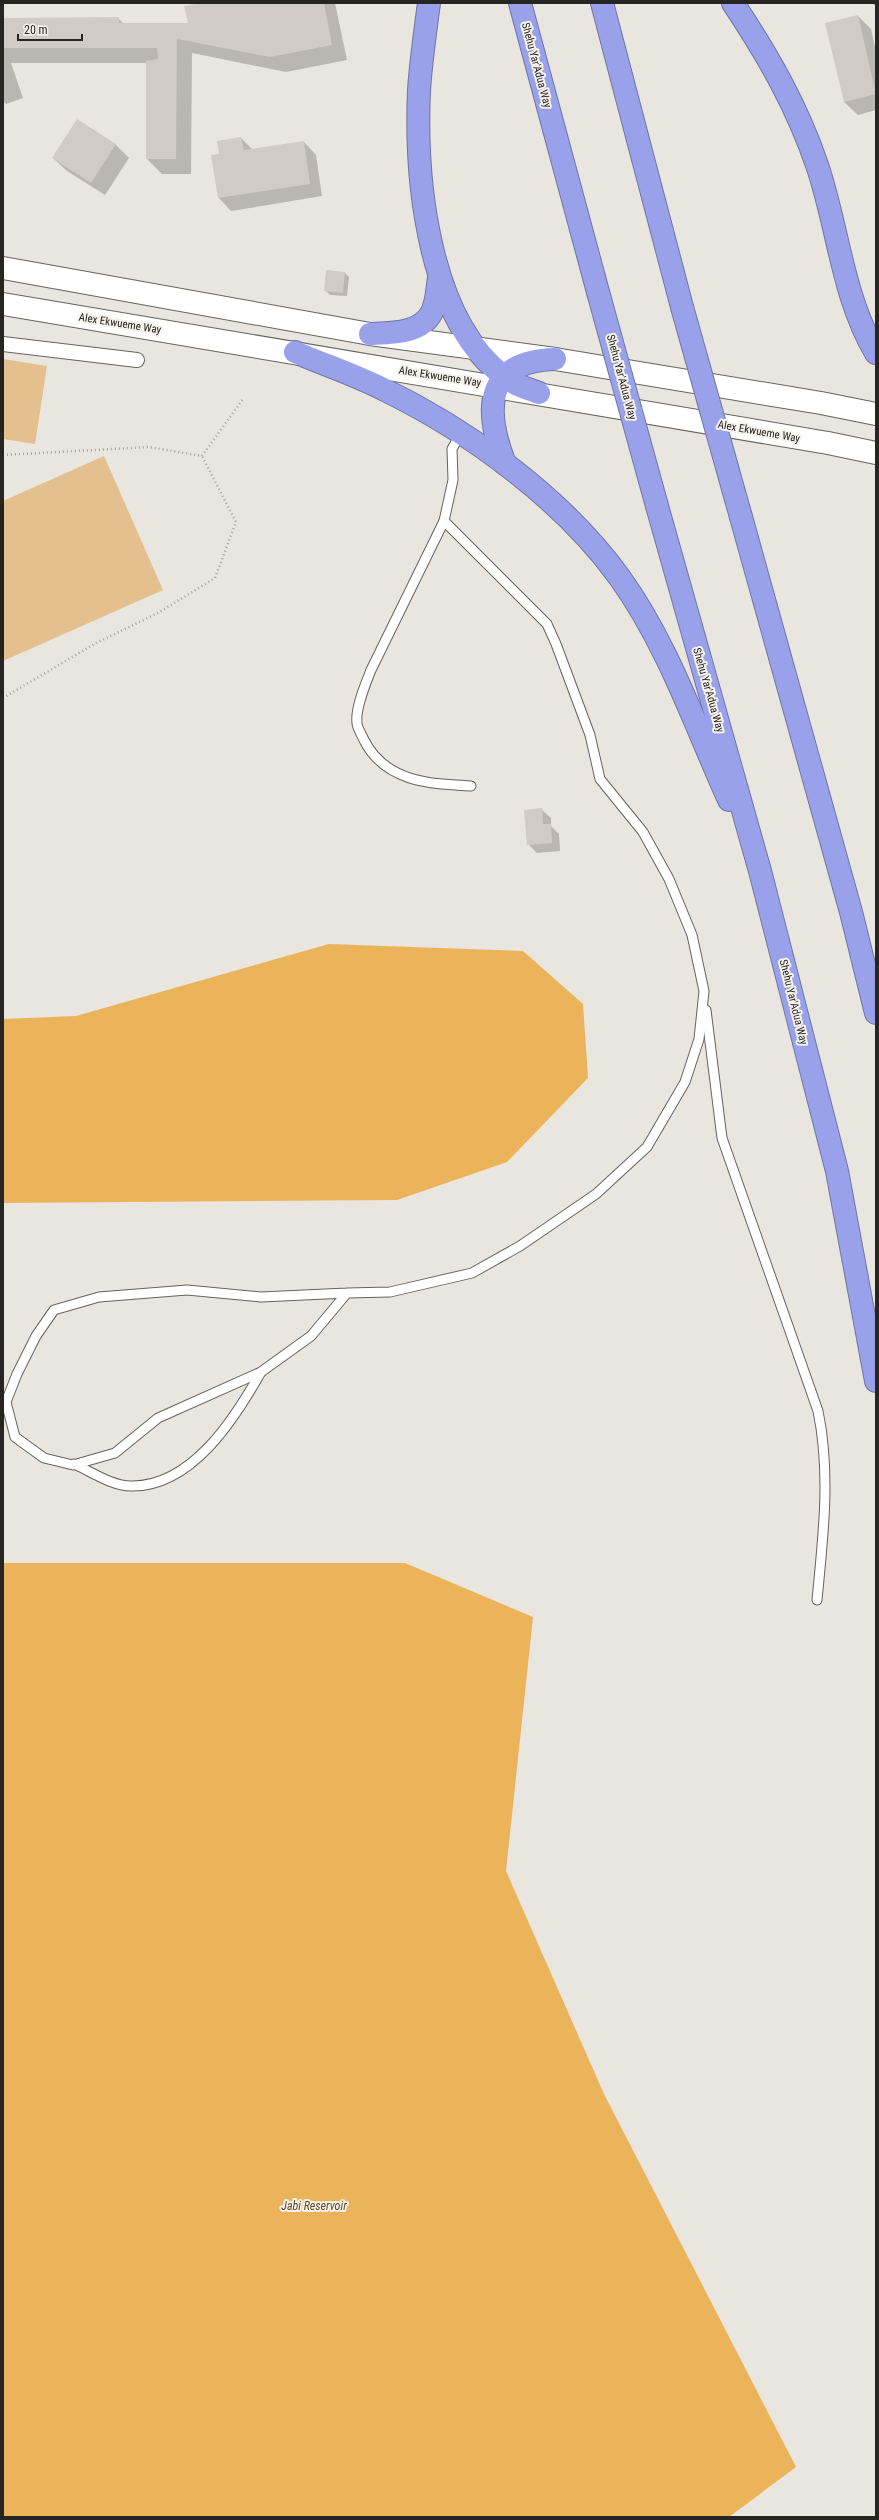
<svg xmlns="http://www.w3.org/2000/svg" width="879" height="2520" font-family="'Roboto Condensed',sans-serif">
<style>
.green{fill:#e3c08d}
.water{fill:#ebb45b}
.shadow{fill:#0003}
.building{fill:#d0cbc5}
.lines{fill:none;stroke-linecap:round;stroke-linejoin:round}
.service-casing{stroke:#67635e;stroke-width:11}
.pedestrian-casing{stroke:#67635e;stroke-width:16}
.tertiary-casing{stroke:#67635e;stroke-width:24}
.motorway-casing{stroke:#7076a4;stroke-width:24}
.path{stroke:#a4a19c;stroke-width:2.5;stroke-dasharray:1 3;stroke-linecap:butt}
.service{stroke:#fff;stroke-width:9}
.pedestrian{stroke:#fff;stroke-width:14}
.tertiary{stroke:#fff;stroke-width:22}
.motorway{stroke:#98a1ea;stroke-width:22}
.motorway-bridge-casing{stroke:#7076a4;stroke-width:24;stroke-linecap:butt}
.motorway-bridge{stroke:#98a1ea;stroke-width:22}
.labels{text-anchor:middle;stroke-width:4;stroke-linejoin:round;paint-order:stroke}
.street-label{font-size:11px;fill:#262522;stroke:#f6f2ec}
.water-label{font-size:12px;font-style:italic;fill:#624b26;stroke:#f6f2ec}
</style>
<rect width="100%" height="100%" fill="#e9e5df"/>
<!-- green -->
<g class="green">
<polygon points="3,359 47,366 35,444 3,439"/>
<polygon points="104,456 163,590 3,661 3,501"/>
</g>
<!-- water -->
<g class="water">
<polygon points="329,944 523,951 583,1004 588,1078 507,1162 397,1200 3,1203 3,1019 76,1016"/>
<polygon points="3,1563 405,1563 533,1617 506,1871 604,2094 796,2467 729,2517 3,2517"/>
</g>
<!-- shadow -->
<g class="shadow">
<polygon points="205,3 335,3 347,60 286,72 192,53 191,174 162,174 147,159 147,63 11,63 23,98 6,104 3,101 3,22 118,18 124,24 189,24"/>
<polygon points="872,3 876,3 876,7"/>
<polygon points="858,16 871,29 876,52 876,110 858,115 844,102"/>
<polygon points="77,120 116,145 129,158 105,195 67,171 53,158"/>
<polygon points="241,138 253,150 304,142 316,155 322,196 231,211 219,198 220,155"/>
<polygon points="345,273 349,277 347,296 330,295 326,291"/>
<polygon points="542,810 551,818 551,826 559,834 560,851 537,853 528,844"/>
</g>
<!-- building -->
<g class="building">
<polygon points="200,3 324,3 332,45 270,57 177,39 176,159 146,159 146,61 158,59 157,48 3,48 3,18 119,17 119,23 188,23 184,6"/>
<polygon points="858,15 876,94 844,102 825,23"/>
<polygon points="77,119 116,144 91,183 52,158"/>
<polygon points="241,137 244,150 304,141 310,184 218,198 211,155 219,154 217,141"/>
<polygon points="326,270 345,272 343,293 324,291"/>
<polygon points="542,808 543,824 551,824 552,843 527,845 524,810"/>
</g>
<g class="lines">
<!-- service casing -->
<g class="service-casing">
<g id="service">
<path d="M461 433 452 449 453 480 444 521 371 670C366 683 355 708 357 723 357 728 362 735 364 740 385 782 430 784 471 786"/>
<path d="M706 1010 722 1138 818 1411C831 1474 823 1537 817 1600"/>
<polyline points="347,1293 311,1336 261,1372 158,1418 115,1453 73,1465 44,1458 15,1437 6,1402 17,1374 36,1336 54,1310 99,1297 187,1290 261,1297 347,1293 390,1292 472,1273 520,1246 596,1194 647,1147 685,1082 699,1039 704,991 692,935 669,879 643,832 600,779 590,735 556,644 547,624 444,521"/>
<path d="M74 1464C92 1472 112 1486 131 1486 192 1487 235 1418 261 1372"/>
</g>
</g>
<!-- pedestrian casing -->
<g class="pedestrian-casing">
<polyline id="pedestrian" points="3,344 137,360"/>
</g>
<!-- tertiary casing -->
<g class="tertiary-casing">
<g id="tertiary">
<polyline points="3,268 370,334 555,359 821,403 876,414"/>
<polyline points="3,304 828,443 876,453"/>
</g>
</g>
<!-- motorway casing -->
<g class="motorway-casing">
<g id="motorway">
<path d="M429 3C425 32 421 61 419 90 415 180 428 328 511 381 519 387 530 389 539 393"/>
<polyline points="520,3 598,292"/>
<polyline points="602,3 682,307"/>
<path d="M733 3C767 54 797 106 817 165 838 226 842 296 876 353"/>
<path d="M370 334C391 333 421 334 432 312 437 302 437 289 439 278"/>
<path d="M295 352C325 365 356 375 385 390 471 432 564 500 620 578 668 645 695 725 729 800"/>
<path d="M505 464C484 410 484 361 555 359"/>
<polyline points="657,506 760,871 837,1171 876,1381"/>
<polyline points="741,517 851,912 876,1013"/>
</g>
</g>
<!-- path -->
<g class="path">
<polyline points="3,455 149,447 202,456 243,399"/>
<polyline points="3,698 96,643 158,613 215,578 236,522 202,456"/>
</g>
<!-- service -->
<use href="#service" class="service"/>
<!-- pedestrian -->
<use href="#pedestrian" class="pedestrian"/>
<!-- tertiary -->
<use href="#tertiary" class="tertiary"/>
<!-- motorway -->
<use href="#motorway" class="motorway"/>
<!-- motorway-bridge casing -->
<g class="motorway-bridge-casing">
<g id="motorway-bridge">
<polyline points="598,292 657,506"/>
<polyline points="682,307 741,517"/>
</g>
</g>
<!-- motorway-bridge -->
<use href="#motorway-bridge" class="motorway-bridge"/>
</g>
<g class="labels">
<!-- street labels -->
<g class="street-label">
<text transform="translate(537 65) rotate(75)" y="4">Shehu Yar'Adua Way</text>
<text transform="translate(120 323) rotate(9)" y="4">Alex Ekwueme Way</text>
<text transform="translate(440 376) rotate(9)" y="4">Alex Ekwueme Way</text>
<text transform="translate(622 377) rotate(75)" y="4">Shehu Yar'Adua Way</text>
<text transform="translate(759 431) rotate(10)" y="4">Alex Ekwueme Way</text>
<text transform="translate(709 690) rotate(74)" y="4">Shehu Yar'Adua Way</text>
<text transform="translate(794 1002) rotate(76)" y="4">Shehu Yar'Adua Way</text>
</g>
<!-- water labels -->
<g class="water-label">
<text x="314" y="2210">Jabi Reservoir</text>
</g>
</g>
<!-- border -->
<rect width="879" height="2520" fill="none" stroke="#262522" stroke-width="8"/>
<!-- scale -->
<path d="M18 34v6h64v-6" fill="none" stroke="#262522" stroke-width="2"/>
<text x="24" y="34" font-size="12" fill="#262522" stroke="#f6f2ec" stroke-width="3" paint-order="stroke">20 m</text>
</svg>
